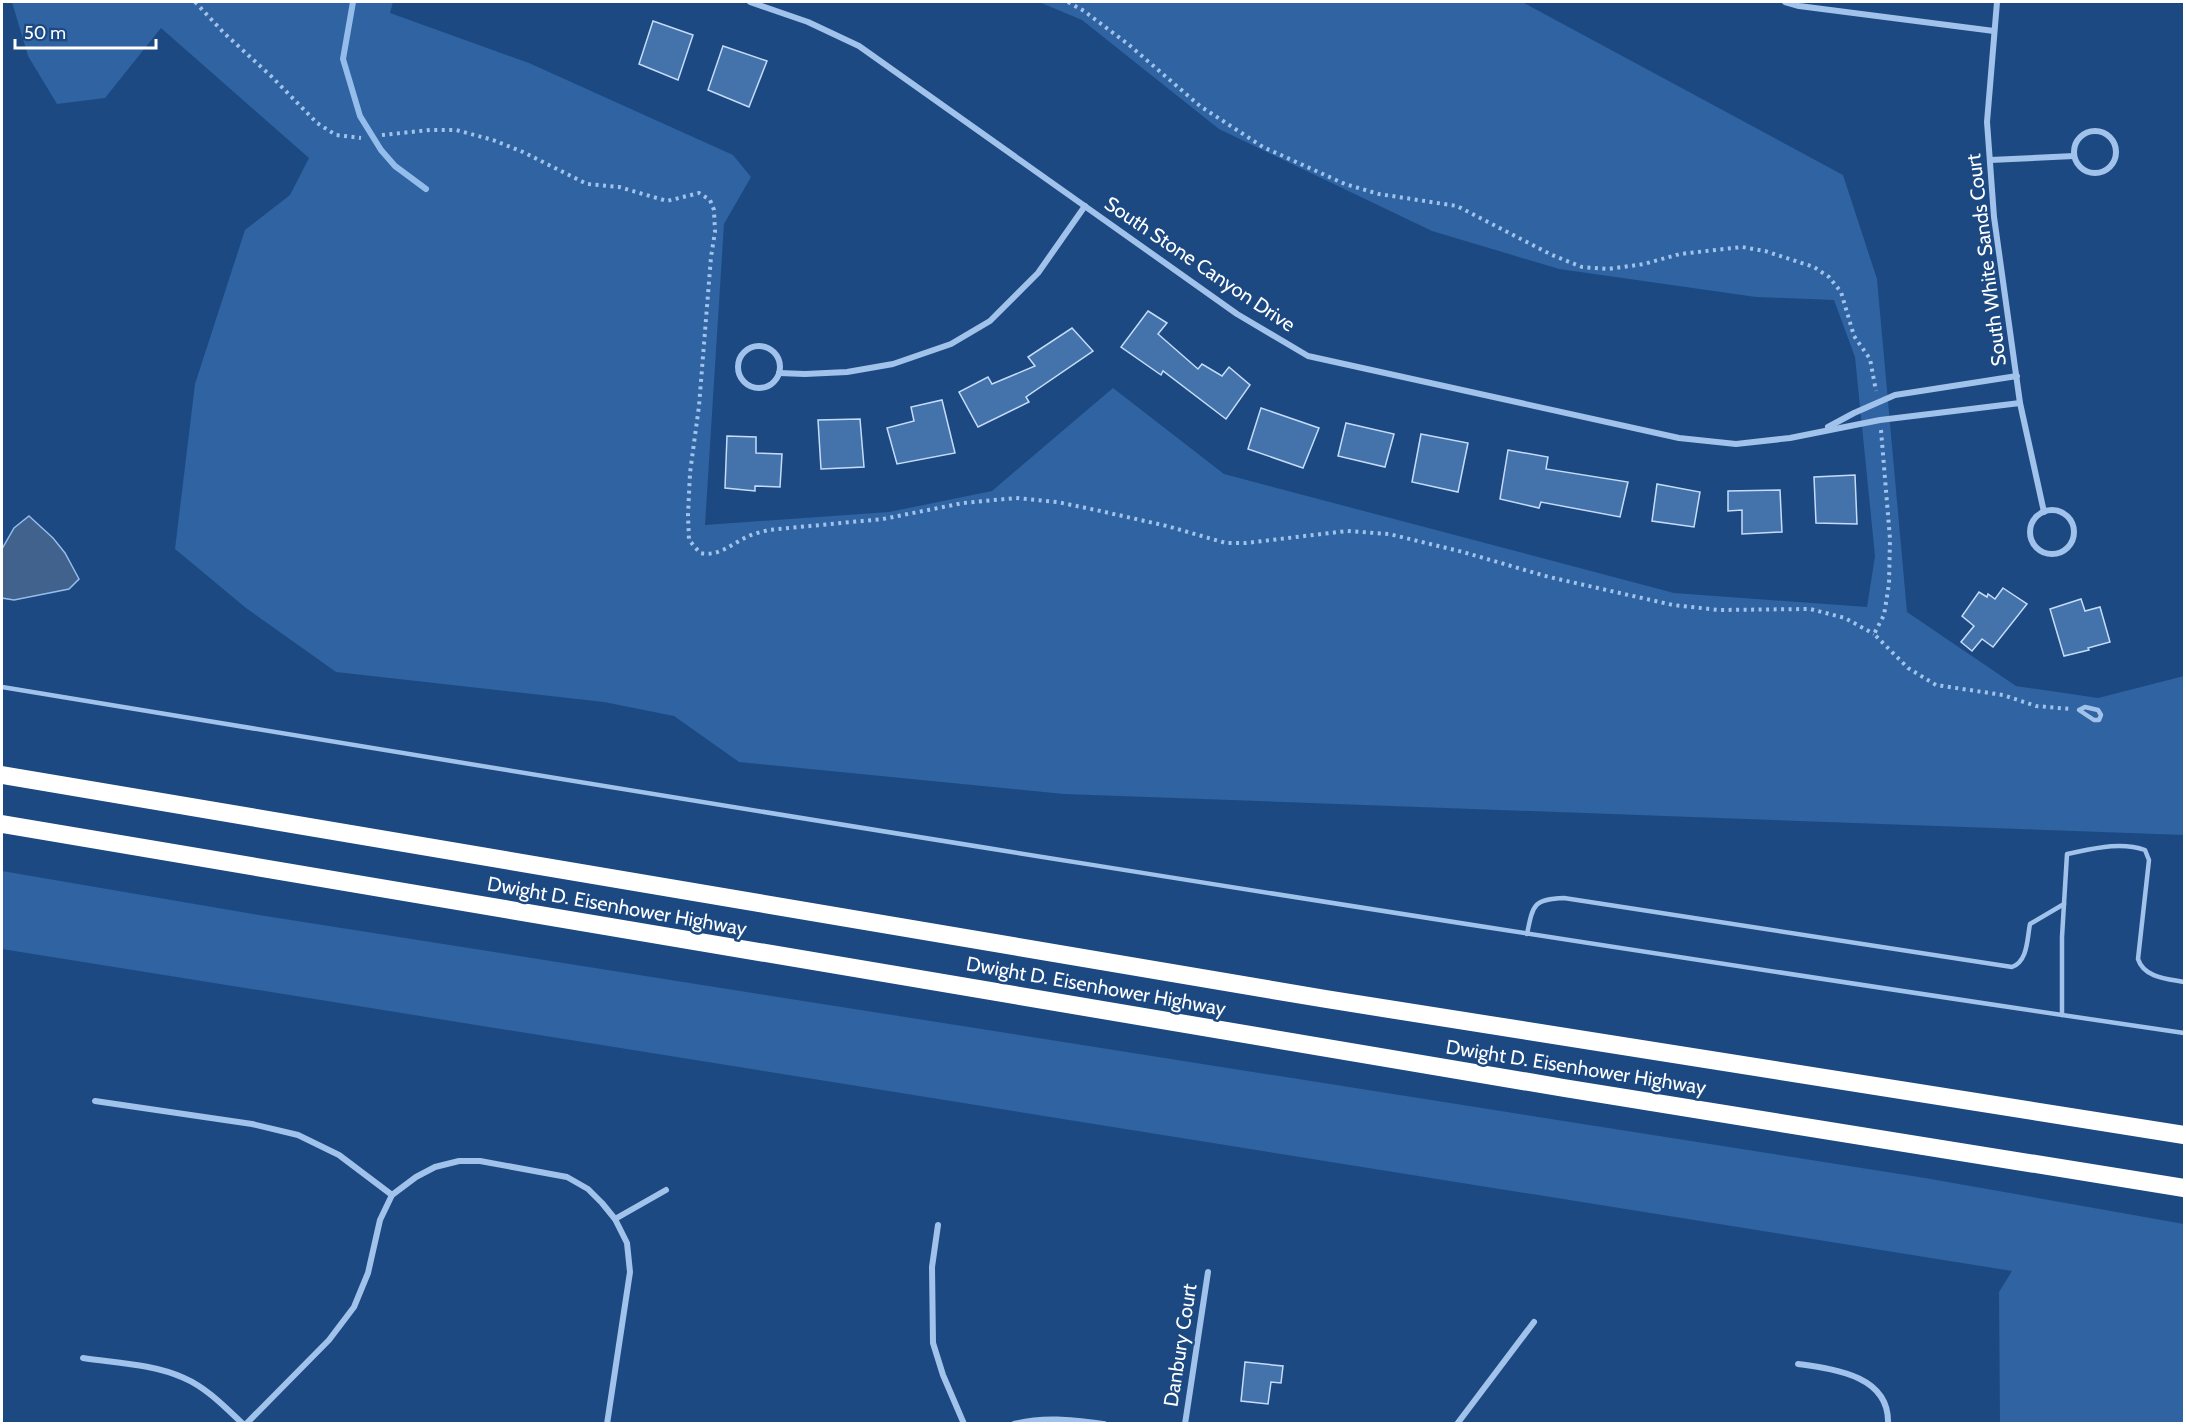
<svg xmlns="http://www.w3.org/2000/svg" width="2186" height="1425" font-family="Cabin,sans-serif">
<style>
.green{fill:#2f63a1}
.water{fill:#40628c;stroke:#94bdec;stroke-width:1.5}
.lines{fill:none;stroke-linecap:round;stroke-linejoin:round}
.stream{stroke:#94bdec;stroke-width:6}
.building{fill:#4473ab;stroke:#c5dcf8;stroke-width:1.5}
.path{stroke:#a1c2ea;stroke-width:4;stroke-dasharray:3 4.5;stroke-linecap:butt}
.lane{stroke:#a1c2ea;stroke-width:4.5}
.street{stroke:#a1c2ea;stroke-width:6}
.highway{stroke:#fff;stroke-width:18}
.labels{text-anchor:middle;stroke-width:5;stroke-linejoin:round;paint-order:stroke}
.street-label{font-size:20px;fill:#fff;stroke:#1c4982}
</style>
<rect width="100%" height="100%" fill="#1c4982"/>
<!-- green -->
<g class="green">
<polygon points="12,2 393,2 390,13 529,63 733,155 751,177 724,224 705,525 889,512 992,491 1113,388 1224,474 1674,593 1867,607 1875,556 1855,357 1834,300 1756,297 1559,269 1432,231 1219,129 1082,20 1039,2 1522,2 1843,175 1877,279 1907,612 2016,686 2098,698 2184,676 2184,835 1064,794 739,762 674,716 604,702 336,672 246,608 175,549 195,384 245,230 290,195 309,158 161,28 105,98 57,104 28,56"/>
<polygon points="2,871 259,915 1925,1178 2184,1224 2184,1423 2000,1423 1999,1292 2012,1271 2,949"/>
</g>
<!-- water -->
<polygon class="water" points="29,516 53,538 65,553 79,579 69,589 14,600 2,598 2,549 14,528"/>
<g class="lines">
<!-- stream -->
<polyline class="stream" points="353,2 343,59 360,116 381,150 395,166 426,189"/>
</g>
<!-- building -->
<g class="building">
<polygon points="653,21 693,35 678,80 639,64"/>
<polygon points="723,46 767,61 749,107 708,90"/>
<polygon points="1148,311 1167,323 1158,334 1198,369 1202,364 1222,376 1229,367 1250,385 1226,419 1163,371 1161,375 1121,347"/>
<polygon points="1072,328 1093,351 1026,397 1029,402 978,427 959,392 988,377 992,384 1035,366 1028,357"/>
<polygon points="942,400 955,453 897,464 887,428 914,421 911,407"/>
<polygon points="1261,408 1319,428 1303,468 1248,449"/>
<polygon points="860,419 864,467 821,469 818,420"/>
<polygon points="1346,423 1394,434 1385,467 1338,456"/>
<polygon points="1421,434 1468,443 1458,492 1412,482"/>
<polygon points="727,436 756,437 756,453 782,454 780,487 755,486 755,491 725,488"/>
<polygon points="1508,450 1548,457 1546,469 1628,482 1620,517 1541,502 1539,508 1500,499"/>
<polygon points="1855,475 1857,524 1816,523 1814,477"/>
<polygon points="1657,484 1700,492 1694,527 1652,521"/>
<polygon points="1780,490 1782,532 1742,534 1742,510 1728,511 1728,491"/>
<polygon points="2003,588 2027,604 1993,647 1982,639 1972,651 1961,642 1974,626 1962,616 1979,592 1987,597 1988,594 1995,599"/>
<polygon points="2081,599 2085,611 2100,607 2110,642 2088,648 2089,650 2064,656 2050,609"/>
<polygon points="1245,1362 1283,1366 1281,1383 1271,1382 1268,1404 1241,1401"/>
</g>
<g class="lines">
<!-- path -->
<g class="path">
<polyline points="195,2 224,33 271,76 317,123 336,135 361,138"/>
<polyline points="1068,2 1084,11 1128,44 1200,106 1263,147 1345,184 1379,194 1457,206 1552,255 1582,267 1608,269 1644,264 1680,254 1742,247 1765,251 1814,267 1829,277 1841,292 1854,336 1870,359 1876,391"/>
<path d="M382 135 430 130H456L493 140 523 152 587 184 619 187 667 201 699 193 710 200 714 210 715 232 711 257 699 406 690 473 688 515 689 540 700 553C720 557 732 543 749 536 755 533 762 532 768 530L883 519 963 503 1016 498 1057 502 1096 510 1167 526 1226 543H1246L1347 531 1389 534 1463 552 1549 577 1673 605 1719 610 1810 609 1845 618 1874 634"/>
<polyline points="1881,430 1890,539 1889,584 1884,615 1874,634 1908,668 1936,685 2003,695 2036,706 2070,709"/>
</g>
<!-- lane -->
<g class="lane">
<path d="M2 687C728 807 1456 926 2184 1033"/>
<polygon points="2085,707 2098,710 2101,715 2099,720 2094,720 2079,710"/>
<path d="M1527 934C1533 905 1533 899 1564 898L2012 967C2028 961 2027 939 2030 924L2064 904"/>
<path d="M2062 1015V937L2067 854C2092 849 2120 841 2145 850L2149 860 2138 959C2144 978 2168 979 2184 982"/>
</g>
<!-- street -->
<g class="street">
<polyline points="750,2 808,22 859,46 1237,314 1308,356 1679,438 1736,444 1790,438 1880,420 2020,403"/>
<polyline points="1785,2 1799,6 1994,31"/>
<polyline points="1997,2 1987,122 1994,217 2020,403 2044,512"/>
<circle cx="2095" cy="152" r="21"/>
<polyline points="1990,160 2074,156"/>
<circle cx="759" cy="367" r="21"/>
<polyline points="779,373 805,374 847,372 893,364 951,344 990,321 1038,273 1085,206"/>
<polyline points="1828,427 1854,413 1895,395 2017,376"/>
<circle cx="2052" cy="532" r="22"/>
<polyline points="95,1101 252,1124 298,1135 339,1155 392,1195"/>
<polyline points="615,1219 666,1190"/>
<polyline points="938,1225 932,1267 933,1343 943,1375 964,1424"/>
<path d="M83 1358C116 1363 153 1364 184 1378 207 1388 225 1407 243 1424"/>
<path d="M1798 1364C1833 1369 1890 1375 1888 1424"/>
<polyline points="246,1424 329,1340 354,1307 368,1273 380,1220 392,1195 416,1177 435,1167 459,1161 480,1161 567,1177 588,1189 602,1203 615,1219 627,1243 630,1272 607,1424"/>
<path d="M1014 1424C1045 1416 1073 1420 1104 1424"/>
<polyline points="1185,1424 1208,1272"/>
<polyline points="1457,1424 1534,1322"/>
</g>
<!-- highway -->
<g class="highway">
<polyline points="2,775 1326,999 2184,1135"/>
<polyline points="2,824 1564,1088 2184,1188"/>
</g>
</g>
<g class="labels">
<!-- street labels -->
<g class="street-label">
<text transform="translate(1986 260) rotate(-97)" y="7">South White Sands Court</text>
<text transform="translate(1200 264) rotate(34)" y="7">South Stone Canyon Drive</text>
<text transform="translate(617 906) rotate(10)" y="7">Dwight D. Eisenhower Highway</text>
<text transform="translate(1096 986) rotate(10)" y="7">Dwight D. Eisenhower Highway</text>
<text transform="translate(1576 1067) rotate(9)" y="7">Dwight D. Eisenhower Highway</text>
<text transform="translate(1180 1345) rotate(-81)" y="7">Danbury Court</text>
</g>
</g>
<!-- border -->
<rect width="2186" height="1425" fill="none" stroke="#ffffff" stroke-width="6"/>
<!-- scale -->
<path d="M15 39v9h141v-9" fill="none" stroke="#ffffff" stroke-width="3"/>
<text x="24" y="39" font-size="18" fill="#ffffff" stroke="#1c4982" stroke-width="4.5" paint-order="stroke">50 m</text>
</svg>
